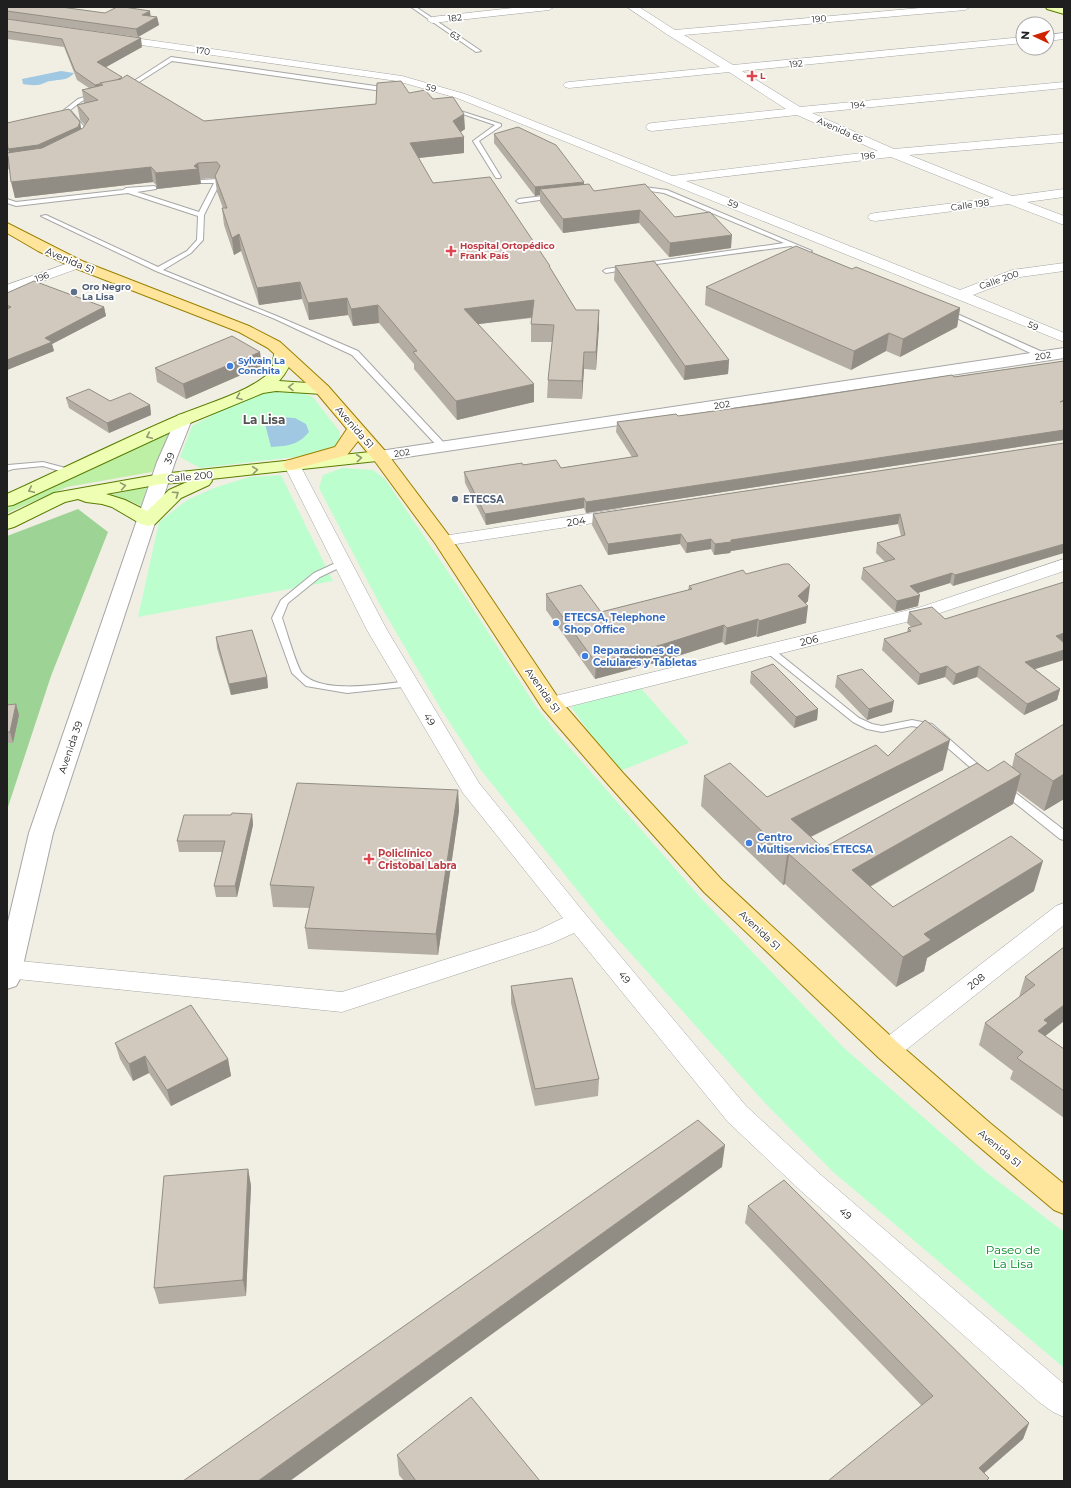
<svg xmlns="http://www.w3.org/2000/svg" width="1071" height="1488" font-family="Montserrat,sans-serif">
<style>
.grass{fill:#bdefa5}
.forest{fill:#9dd495}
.park{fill:#bdfece}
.water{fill:#a0c8e2}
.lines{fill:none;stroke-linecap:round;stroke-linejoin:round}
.service-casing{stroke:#a6a6a6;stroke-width:2}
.minor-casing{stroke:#a6a6a6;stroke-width:1}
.tertiary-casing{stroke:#a6a6a6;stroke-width:2}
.secondary-casing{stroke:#597c00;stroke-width:2}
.primary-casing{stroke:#9a8100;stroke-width:2}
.service{fill:#fff;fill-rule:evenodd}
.minor{fill:#fff;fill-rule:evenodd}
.tertiary{fill:#fff;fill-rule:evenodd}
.secondary{fill:#eeffb4;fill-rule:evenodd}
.primary{fill:#ffe59b;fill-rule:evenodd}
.wall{fill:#b4ada3}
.shaded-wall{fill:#928d84}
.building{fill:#d1c9bd;stroke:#928d84}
.oneway{stroke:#919a71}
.health-dot{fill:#e0444e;stroke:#fff;stroke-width:1.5}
.service-dot{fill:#5c6f8a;stroke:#fff;stroke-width:1.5}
.shop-dot{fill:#3f7fe0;stroke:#fff;stroke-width:1.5}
.labels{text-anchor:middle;stroke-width:3.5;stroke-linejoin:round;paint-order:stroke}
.far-street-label{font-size:9px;fill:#1f1f1f;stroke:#fff}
.far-health-label{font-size:9px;font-weight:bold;fill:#be3a42;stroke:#fff;text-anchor:start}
.far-service-label{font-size:9px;font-weight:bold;fill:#4e5e75;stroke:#fff;text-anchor:start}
.far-shop-label{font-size:9px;font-weight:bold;fill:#366cbe;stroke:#fff;text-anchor:start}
.street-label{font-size:10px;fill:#1f1f1f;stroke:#fff}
.service-label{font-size:10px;font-weight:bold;fill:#4e5e75;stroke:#fff;text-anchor:start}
.shop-label{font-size:10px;font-weight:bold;fill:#366cbe;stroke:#fff;text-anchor:start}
.health-label{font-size:10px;font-weight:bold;fill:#be3a42;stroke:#fff;text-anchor:start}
.far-district-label{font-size:12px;font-weight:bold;fill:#525252;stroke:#fff}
.near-park-label{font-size:12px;fill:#018824;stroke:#fff}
</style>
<rect width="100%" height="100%" fill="#f1efe4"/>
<!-- grass -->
<g class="grass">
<polygon points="172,431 152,472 67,487 7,513 7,508"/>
<polygon points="147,487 141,506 128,500 105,496"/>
</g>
<!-- forest -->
<polygon class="forest" points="78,509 108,532 51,676 7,810 7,536"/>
<!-- park -->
<g class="park">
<polygon points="267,392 302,393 313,397 340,432 339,442 332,449 312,455 200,468 180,457 192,426 254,393"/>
<polygon points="342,468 373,470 385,479 470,604 537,708 557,733 699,896 844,1048 986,1172 1064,1232 1064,1368 832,1171 765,1103 606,926 480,769 442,711 379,603 319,488 323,475"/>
<polygon points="281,475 333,581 138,617 159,522 187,500 214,488 249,477"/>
<polygon points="639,686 689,743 618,772 571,707"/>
</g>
<!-- water -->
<g class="water">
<path d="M61 71 74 73C68 81 60 79 51 81 47 81 45 83 42 84 36 86 29 85 23 84L22 79Z"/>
<path d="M279 417 295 418 306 424 309 432C298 445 288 446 271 447L264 420Z"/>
</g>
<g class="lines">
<!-- service casing -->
<g class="service-casing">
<g id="service">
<polygon points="411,7 416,7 481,51 476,52"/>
<polygon points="171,57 389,88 392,90 389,92 172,61 128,89 123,88"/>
<polygon points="97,93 99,94 99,96 82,101 70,110 90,134 87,139 83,139 84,134 64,110 78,99"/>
<polygon points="448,107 501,124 501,126 479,141 501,177 500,178 496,178 473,141 495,125 448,109"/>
<polygon points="201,180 218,179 221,181 204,215 203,240 191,253 163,270 279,317 358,351 446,445 446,449 440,449 352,355 275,319 156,271 41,216 46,215 158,267 187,251 197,240 198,216 128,193 16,206 7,203 7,199 16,202 123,190 126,188 154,186 156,187 156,189 137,192 199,212 214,183 199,183 198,182"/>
<polygon points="637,186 667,190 812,251 809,253 791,246 642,266 642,264 644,263 784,243 664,193 635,189 634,188"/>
<polygon points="551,195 553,196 553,198 519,203 516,201 519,199"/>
<polygon points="628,266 631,268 630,269 606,273 603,271 606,269"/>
<polygon points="946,309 1047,354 1048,356 1044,358 1041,358 944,312 944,310"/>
<polygon points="43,462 73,470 74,472 70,474 43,466 13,469 7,471 8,465"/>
<path d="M342 560 345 561 346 563 345 565 320 577 288 603 282 618C286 629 296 665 302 673 321 695 382 684 409 681L414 684 412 686 347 693 306 686 292 673 272 618 281 600 314 573Z"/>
<polygon points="769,647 772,648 859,718 872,724 882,726 912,720 932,724 988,773 987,775 979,775 926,729 912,726 882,732 867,729 853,722 766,652 764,650 766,648"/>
<polygon points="1004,786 1008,787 1064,830 1064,840 1060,839 1000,791 999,789"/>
</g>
</g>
<!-- minor casing -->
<g class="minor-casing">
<g id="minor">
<polygon points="522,7 554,7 549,10 432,23 427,20 432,17"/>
<polygon points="627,7 639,7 675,30 931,7 970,7 965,10 684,35 733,65 1023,37 1023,43 742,71 800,107 1064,82 1064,88 812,113 894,149 1064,134 1064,142 909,155 1012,196 1064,189 1064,197 1027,202 1064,216 1064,225 1009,204 875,221 870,220 868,217 870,214 875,213 994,198 891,157 686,181 960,290 1012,270 1064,263 1064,271 1020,277 973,295 1064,333 1064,342 457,98 397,81 113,41 108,38 113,35 402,76 465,94 672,176 878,151 797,115 652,131 648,130 646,127 648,124 652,123 786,109 729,72 569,88 565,87 563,85 565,83 569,82 720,67 668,35"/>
<polygon points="1064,33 1064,39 1047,41 1047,35"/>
<polygon points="77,260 82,261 84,264 82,267 7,294 7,285"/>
<polygon points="292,460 298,461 300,465 387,630 479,783 586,915 746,1106 821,1175 1064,1384 1064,1417 1053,1412 1039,1402 801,1191 728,1122 574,933 552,943 342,1012 7,978 7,960 9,960 342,992 536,931 563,918 463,793 367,630 284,465 286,461"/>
<polygon points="620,509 626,510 629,514 626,518 443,546 437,545 434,541 437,537 443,536"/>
<polygon points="1064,559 1064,571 934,615 551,711 544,709 541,704 544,699 551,697 921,607"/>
<polygon points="1064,903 1064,925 897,1057 888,1060 879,1057 875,1050 879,1043 1056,906"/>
</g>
</g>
<!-- tertiary casing -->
<g class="tertiary-casing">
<g id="tertiary">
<polygon points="1064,348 1064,358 380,461 374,460 371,456 374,452 380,451"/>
<polygon points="184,414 190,415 192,419 175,462 53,833 20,979 16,986 7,989 7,926 29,833 157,462 176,419 178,415"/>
</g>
</g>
<!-- secondary casing -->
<g class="secondary-casing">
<g id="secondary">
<polygon points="1046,7 1064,8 1064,14 1047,9"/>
<path d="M282 349 288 351C295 361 286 373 279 381L322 384 328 386 330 389 328 392 322 394 276 391 263 393 190 423 13 505 7 506V494C64 468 121 440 179 415 206 404 245 393 267 375 278 365 270 359 276 351Z"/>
<path d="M380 451 386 452 389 456 386 460 211 479 212 481 209 485 181 498 155 524 148 526 141 524 112 507 102 504 86 502 78 499 65 502 14 527 7 529V516L54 493 60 492 161 474ZM187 482 169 490 147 511 125 500 106 494 161 484Z"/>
</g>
</g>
<!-- primary casing -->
<g class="primary-casing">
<polygon id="primary" points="7,223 82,261 249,326 280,342 328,386 386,452 450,537 559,699 623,773 722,880 897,1042 990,1123 1064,1184 1064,1214 1054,1210 970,1139 879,1058 704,892 607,783 543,709 435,543 374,460 358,441 347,455 292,470 286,469 283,465 286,461 335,447 347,429 316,392 268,348 239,332 72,267 38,251 7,233"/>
</g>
<!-- service -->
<use href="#service" class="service"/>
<!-- minor -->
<use href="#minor" class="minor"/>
<!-- tertiary -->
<use href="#tertiary" class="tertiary"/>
<!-- secondary -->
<use href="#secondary" class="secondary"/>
<!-- primary -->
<use href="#primary" class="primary"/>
</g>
<!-- wall -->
<g class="wall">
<polygon points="7,7 151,16 157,17 159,25 138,37 7,19"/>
<polygon points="7,20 142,47 106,67 122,78 204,121 376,104 409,93 433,99 465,129 460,132 464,137 464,153 418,158 433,183 550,266 550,268 576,310 599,310 596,370 584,369 582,399 547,398 548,380 552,342 531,342 531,324 532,318 478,324 534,384 534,402 457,420 414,369 414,364 379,323 353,326 348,315 309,320 302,299 259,305 241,251 234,255 224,225 222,208 223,208 217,192 215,178 200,179 201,184 157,189 157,186 153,182 15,198 10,170 8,169 7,166 7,153 80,122 81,129 83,128 85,125 80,120 77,105 84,103 82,90 89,88 77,80 64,47 7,39"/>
<polygon points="494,134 594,191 675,217 731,248 669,257 639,223 563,233 540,202 540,195 535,196 494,143"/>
<polygon points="615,266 729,360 728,374 684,380 614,280"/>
<polygon points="852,269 960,308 957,327 900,357 886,351 851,370 705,305 706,287"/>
<polygon points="7,293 104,307 106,316 52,344 54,351 7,370"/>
<polygon points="1064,361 1064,440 586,513 584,508 486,525 465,483 464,472 523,465 561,468 632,457 616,432 617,422 678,416 772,403"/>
<polygon points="262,366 186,399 157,382 155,368"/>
<polygon points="66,398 110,401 150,405 151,415 109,433 69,408"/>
<polygon points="1064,443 953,586 950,583 918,593 918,606 895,612 861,579 863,568 885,562 876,553 877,543 901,536 898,524 731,551 730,553 714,555 711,549 686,553 680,544 608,555 592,525 593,514"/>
<polygon points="746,574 808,601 805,604 806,623 757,637 756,636 725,645 722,642 662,661 595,679 546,610 546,594 601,612 688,590 689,586"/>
<polygon points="909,612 945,619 1035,669 1060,689 1057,700 1024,715 977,677 953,685 945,677 918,685 882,650 884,639 907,632 908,628 911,627 907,623"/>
<polygon points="216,637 267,677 268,688 231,695 217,648"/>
<polygon points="751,672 818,709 817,720 794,728 750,683"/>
<polygon points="837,676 892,712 867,720 835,687"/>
<polygon points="16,704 19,715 13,743 7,743 7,705"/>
<polygon points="1064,724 1064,799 1044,811 1017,791 1013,804 870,887 893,907 1034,891 927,958 924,971 896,987 785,884 783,885 701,806 704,776 767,797 888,756 943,770 811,837 823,848 988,771 1012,767 1015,754"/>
<polygon points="458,790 459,811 438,955 308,949 305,928 310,908 273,907 270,885"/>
<polygon points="252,814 253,825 237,897 216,897 214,886 222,852 179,852 177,841 231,815"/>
<polygon points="1064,947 1064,1021 1045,1036 1064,1049 1064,1118 1010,1079 1013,1071 979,1045 985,1023 1019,997 1025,977"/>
<polygon points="511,986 599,1079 598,1096 535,1106 511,1003"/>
<polygon points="115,1043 228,1059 231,1076 171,1106 149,1073 133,1081 120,1059"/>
<polygon points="248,1169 251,1186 246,1296 159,1304 154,1288"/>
<polygon points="748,1206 1029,1423 1023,1439 984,1473 922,1406 745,1223"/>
<polygon points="397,1455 540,1481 404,1481 399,1475"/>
</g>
<!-- shaded-wall -->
<g class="shaded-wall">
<polygon points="150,11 151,19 142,15"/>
<polygon points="157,17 159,25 138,37 136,29"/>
<polygon points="141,38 142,47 99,71 97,62"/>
<polygon points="100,83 102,92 96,93 95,85"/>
<polygon points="464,114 465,129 454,137 453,121"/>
<polygon points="80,122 82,134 11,162 8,149"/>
<polygon points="464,137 464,153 410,159 410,143"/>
<polygon points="198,163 201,184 157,189 155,173 194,166"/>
<polygon points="151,167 153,182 15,198 11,182"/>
<polygon points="584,182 584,191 540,189 540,195 535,196 535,187"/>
<polygon points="640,210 639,223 563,233 563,219"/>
<polygon points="239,234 241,251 234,255 232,238"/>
<polygon points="732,235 731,248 669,257 670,243"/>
<polygon points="300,282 302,299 259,305 257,288"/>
<polygon points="347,298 348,315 309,320 308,303"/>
<polygon points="534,300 534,317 464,326 464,309"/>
<polygon points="378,305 379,323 353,326 351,309"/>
<polygon points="104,307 106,316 52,344 54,351 7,370 7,360 45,338"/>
<polygon points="960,308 957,327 900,357 903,339"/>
<polygon points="599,310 599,328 596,370 596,352"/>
<polygon points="889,333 886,351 851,370 854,351"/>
<polygon points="260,352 262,366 186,399 183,384"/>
<polygon points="584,352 584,369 582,399 582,381"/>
<polygon points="729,360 728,374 684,380 685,366"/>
<polygon points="534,384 534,402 457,420 456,401"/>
<polygon points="150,405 151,415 109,433 107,423"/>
<polygon points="1064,430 1064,440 586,513 586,502"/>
<polygon points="584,498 584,508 486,525 485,514"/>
<polygon points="900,514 898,524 731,551 730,553 714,555 715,544 731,540"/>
<polygon points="681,534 680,544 608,555 608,544"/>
<polygon points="711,539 711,549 686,553 687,543"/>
<polygon points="1064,544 1064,553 953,586 955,575"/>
<polygon points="952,573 950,583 908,596 910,586"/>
<polygon points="810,585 808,601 800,609 808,606 806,623 757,637 759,621 798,596"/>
<polygon points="920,595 918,606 895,612 897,601"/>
<polygon points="758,619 756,636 725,645 727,628"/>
<polygon points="724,625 722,642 662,661 595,679 596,663"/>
<polygon points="1064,633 1064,643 1056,636"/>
<polygon points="1064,650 1064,660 1023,673 1025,662"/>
<polygon points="947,666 945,677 918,685 920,674"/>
<polygon points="979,666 977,677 953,685 956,674"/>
<polygon points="267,677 268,688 231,695 229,684"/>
<polygon points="1060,689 1057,700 1024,715 1027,704"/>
<polygon points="894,701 892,712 867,720 869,709"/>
<polygon points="16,704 19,715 13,743 10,732"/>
<polygon points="818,709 817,720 794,728 796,717"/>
<polygon points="950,740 943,770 786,849 791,819"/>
<polygon points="1021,774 1013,804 846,900 852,870"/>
<polygon points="1064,774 1064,799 1044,811 1053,781"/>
<polygon points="458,790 459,811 438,955 436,934"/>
<polygon points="252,814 253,825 237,897 235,886"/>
<polygon points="789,854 785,884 783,885 787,855"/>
<polygon points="1043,861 1034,891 927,958 924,971 896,987 903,957 924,934"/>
<polygon points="1064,1005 1064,1021 1044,1037 1038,1031 1044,1020"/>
<polygon points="145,1056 149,1073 133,1081 129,1064"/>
<polygon points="228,1059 231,1076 171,1106 167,1090"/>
<polygon points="725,1145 722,1167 290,1481 258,1481"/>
<polygon points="248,1169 251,1186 246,1296 243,1280"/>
<polygon points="1029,1423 1023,1439 975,1481 979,1468"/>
</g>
<!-- building -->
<g class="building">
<polygon points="7,7 61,7 105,13 117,7 124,7 150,11 142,15 157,17 136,29 7,11"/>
<polygon points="7,19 141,38 97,62 122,77 117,80 95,85 75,71 62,39 7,31"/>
<polygon points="127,75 204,121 376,104 377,83 401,81 409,93 425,90 433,99 453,97 464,114 453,121 464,137 410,143 433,183 490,177 550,266 549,266 576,310 599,310 596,352 584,352 582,381 548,380 554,325 531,324 534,300 464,309 534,384 456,401 413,352 417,351 378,305 351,309 347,298 308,303 300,282 257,288 239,234 232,238 222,208 227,208 215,176 220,166 217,162 198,163 194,166 198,169 155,173 155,171 151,167 11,182 8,156 7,155 7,153 42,148 83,128 89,119 77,105 98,100 82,90 103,85 100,83 121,79"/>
<polygon points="69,109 80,122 78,127 38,145 8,149 7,138 7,123"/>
<polygon points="518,127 556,145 584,182 535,187 494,134"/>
<polygon points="589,184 594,191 645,184 675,217 710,212 732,235 670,243 640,210 563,219 540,189"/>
<polygon points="796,246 852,269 856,267 960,308 903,339 889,333 854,351 706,287"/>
<polygon points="654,261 729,360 685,366 615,266"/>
<polygon points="34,281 104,307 45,338 52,342 7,360 7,309 11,307 7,305 7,293"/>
<polygon points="232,336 260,352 183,384 155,368"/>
<polygon points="1064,361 1064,400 1060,402 1064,401 1064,430 586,502 584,498 485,514 464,472 522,463 523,465 556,460 561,468 638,456 617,422 676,414 678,416 772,403 952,375 954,377"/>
<polygon points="89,389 110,401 130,393 150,405 107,423 66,398"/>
<polygon points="1064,443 1064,544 955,575 952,573 910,586 920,595 897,601 863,568 895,559 877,543 905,535 900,514 731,540 731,542 715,544 711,539 687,543 681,534 608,544 593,514"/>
<polygon points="784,564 789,564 810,585 798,596 808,606 759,621 758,619 727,628 724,625 664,644 596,663 546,594 581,585 601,612 692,589 689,586 743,570 746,574"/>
<polygon points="1064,582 1064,633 1056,636 1064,643 1064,650 1025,662 1060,689 1027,704 979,666 956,674 947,666 920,674 884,639 911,631 908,628 922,624 909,612 932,607 945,619"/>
<polygon points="252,630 267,677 229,684 216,637"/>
<polygon points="773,664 818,709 796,717 751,672"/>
<polygon points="862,669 894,701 869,709 837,676"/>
<polygon points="16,704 10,732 7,732 7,705"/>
<polygon points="925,720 950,740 791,819 823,848 977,763 988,771 1004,761 1021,774 852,870 893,907 1011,836 1043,861 924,934 931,940 903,957 789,854 787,855 704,776 730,763 767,797 876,745 888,756"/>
<polygon points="1064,724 1064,774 1053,781 1015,754"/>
<polygon points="297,783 458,790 436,934 305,928 314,887 270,885"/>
<polygon points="232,813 252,814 235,886 214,886 225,841 177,841 184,815 231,815"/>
<polygon points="1064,947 1064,1005 1044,1020 1048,1023 1038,1031 1064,1049 1064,1091 1017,1058 1023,1052 985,1023 1035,985 1025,977"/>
<polygon points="572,978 599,1079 535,1089 511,986"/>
<polygon points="191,1005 228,1059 167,1090 145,1056 129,1064 115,1043"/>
<polygon points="698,1120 725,1145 258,1481 183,1481"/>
<polygon points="248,1169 243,1280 154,1288 164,1176"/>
<polygon points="784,1180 1029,1423 979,1468 989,1478 986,1481 828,1481 933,1396 748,1206"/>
<polygon points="471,1397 540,1481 416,1481 397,1455"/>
</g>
<!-- one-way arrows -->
<defs><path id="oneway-chevron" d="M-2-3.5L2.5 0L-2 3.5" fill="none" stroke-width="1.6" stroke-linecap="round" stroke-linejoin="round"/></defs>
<g class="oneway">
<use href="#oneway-chevron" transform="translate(291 387) rotate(-179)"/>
<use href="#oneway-chevron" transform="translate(239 397) rotate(158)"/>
<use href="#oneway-chevron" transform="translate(149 436) rotate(155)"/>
<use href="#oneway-chevron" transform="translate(359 458) rotate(-6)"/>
<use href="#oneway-chevron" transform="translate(255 470) rotate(-6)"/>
<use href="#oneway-chevron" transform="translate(123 486) rotate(-10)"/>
<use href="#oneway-chevron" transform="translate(31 490) rotate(155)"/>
<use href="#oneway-chevron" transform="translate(176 494) rotate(-34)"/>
</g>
<!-- markers -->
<g class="health-dot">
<path d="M750 70h4v4h4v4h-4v4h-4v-4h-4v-4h4z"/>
<path d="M449 245h4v4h4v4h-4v4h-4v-4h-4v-4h4z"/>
<path d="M367 853h4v4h4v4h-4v4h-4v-4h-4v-4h4z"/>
</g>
<g class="service-dot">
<circle cx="74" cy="292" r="4"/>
<circle cx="455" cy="499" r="4"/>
</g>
<g class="shop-dot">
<circle cx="230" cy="366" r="4"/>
<circle cx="556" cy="623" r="4"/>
<circle cx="585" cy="656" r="4"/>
<circle cx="749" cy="843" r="4"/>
</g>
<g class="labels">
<!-- far-street labels -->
<g class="far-street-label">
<text transform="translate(455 18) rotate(-7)" y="3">182</text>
<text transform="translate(819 19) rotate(-5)" y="3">190</text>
<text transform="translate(455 36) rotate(34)" y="3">63</text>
<text transform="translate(203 51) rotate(7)" y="3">170</text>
<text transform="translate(796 64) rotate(-6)" y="3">192</text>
<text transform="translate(431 88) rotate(16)" y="3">59</text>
<text transform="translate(858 105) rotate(-6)" y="3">194</text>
<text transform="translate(840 130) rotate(24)" y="3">Avenida 65</text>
<text transform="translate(868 156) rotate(-7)" y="3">196</text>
<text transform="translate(733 204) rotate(22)" y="3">59</text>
<text transform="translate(970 205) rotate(-8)" y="3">Calle 198</text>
<text transform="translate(42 277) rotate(-20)" y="3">196</text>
<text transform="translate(999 280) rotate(-19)" y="3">Calle 200</text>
<text transform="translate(1033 326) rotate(23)" y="3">59</text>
<text transform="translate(1043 356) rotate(-9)" y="3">202</text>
<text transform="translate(722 405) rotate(-9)" y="3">202</text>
<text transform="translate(402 453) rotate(-8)" y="3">202</text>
</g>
<!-- far-health labels -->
<g class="far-health-label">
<text x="760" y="79">L</text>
<text x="460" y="249">Hospital Ortopédico<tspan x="460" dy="10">Frank País</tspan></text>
</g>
<!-- far-service labels -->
<g class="far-service-label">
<text x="82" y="290">Oro Negro<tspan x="82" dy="10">La Lisa</tspan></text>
</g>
<!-- far-shop labels -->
<g class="far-shop-label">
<text x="238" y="364">Sylvain La<tspan x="238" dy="10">Conchita</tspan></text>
</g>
<!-- street labels -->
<g class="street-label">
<text transform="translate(70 260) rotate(23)" y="4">Avenida 51</text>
<text transform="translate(355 427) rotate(49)" y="4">Avenida 51</text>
<text transform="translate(169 458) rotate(-68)" y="4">39</text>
<text transform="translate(190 476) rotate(-5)" y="4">Calle 200</text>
<text transform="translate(576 521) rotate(-9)" y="4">204</text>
<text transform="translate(809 640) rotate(-14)" y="4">206</text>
<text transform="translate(543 690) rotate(55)" y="4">Avenida 51</text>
<text transform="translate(430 719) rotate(59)" y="4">49</text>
<text transform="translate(70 747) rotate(-71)" y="4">Avenida 39</text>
<text transform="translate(760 930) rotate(43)" y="4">Avenida 51</text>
<text transform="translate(625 977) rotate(50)" y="4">49</text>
<text transform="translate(976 981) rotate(-38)" y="4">208</text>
<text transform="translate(1000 1148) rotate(40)" y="4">Avenida 51</text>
<text transform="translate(846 1213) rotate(41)" y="4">49</text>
</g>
<!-- service labels -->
<g class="service-label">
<text x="463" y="503">ETECSA</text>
</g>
<!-- shop labels -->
<g class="shop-label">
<text x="564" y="621">ETECSA, Telephone<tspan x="564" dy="12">Shop Office</tspan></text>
<text x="593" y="654">Reparaciones de<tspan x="593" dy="12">Celulares y Tabletas</tspan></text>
<text x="757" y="841">Centro<tspan x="757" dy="12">Multiservicios ETECSA</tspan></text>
</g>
<!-- health labels -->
<g class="health-label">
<text x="378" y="857">Policlínico<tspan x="378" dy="12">Cristobal Labra</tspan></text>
</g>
<!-- far-district labels -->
<g class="far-district-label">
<text x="264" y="424">La Lisa</text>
</g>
<!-- near-park labels -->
<g class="near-park-label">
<text x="1013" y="1254">Paseo de<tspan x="1013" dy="14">La Lisa</tspan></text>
</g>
</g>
<!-- border -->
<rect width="1071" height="1488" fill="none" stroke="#1f1f1f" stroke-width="16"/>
<!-- north arrow -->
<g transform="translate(1035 36) rotate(274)"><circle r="19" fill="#ffffff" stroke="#a5a5a5"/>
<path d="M0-3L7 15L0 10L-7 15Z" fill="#ce2400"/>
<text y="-6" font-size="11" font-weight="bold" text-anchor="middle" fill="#1f1f1f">N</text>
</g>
</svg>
